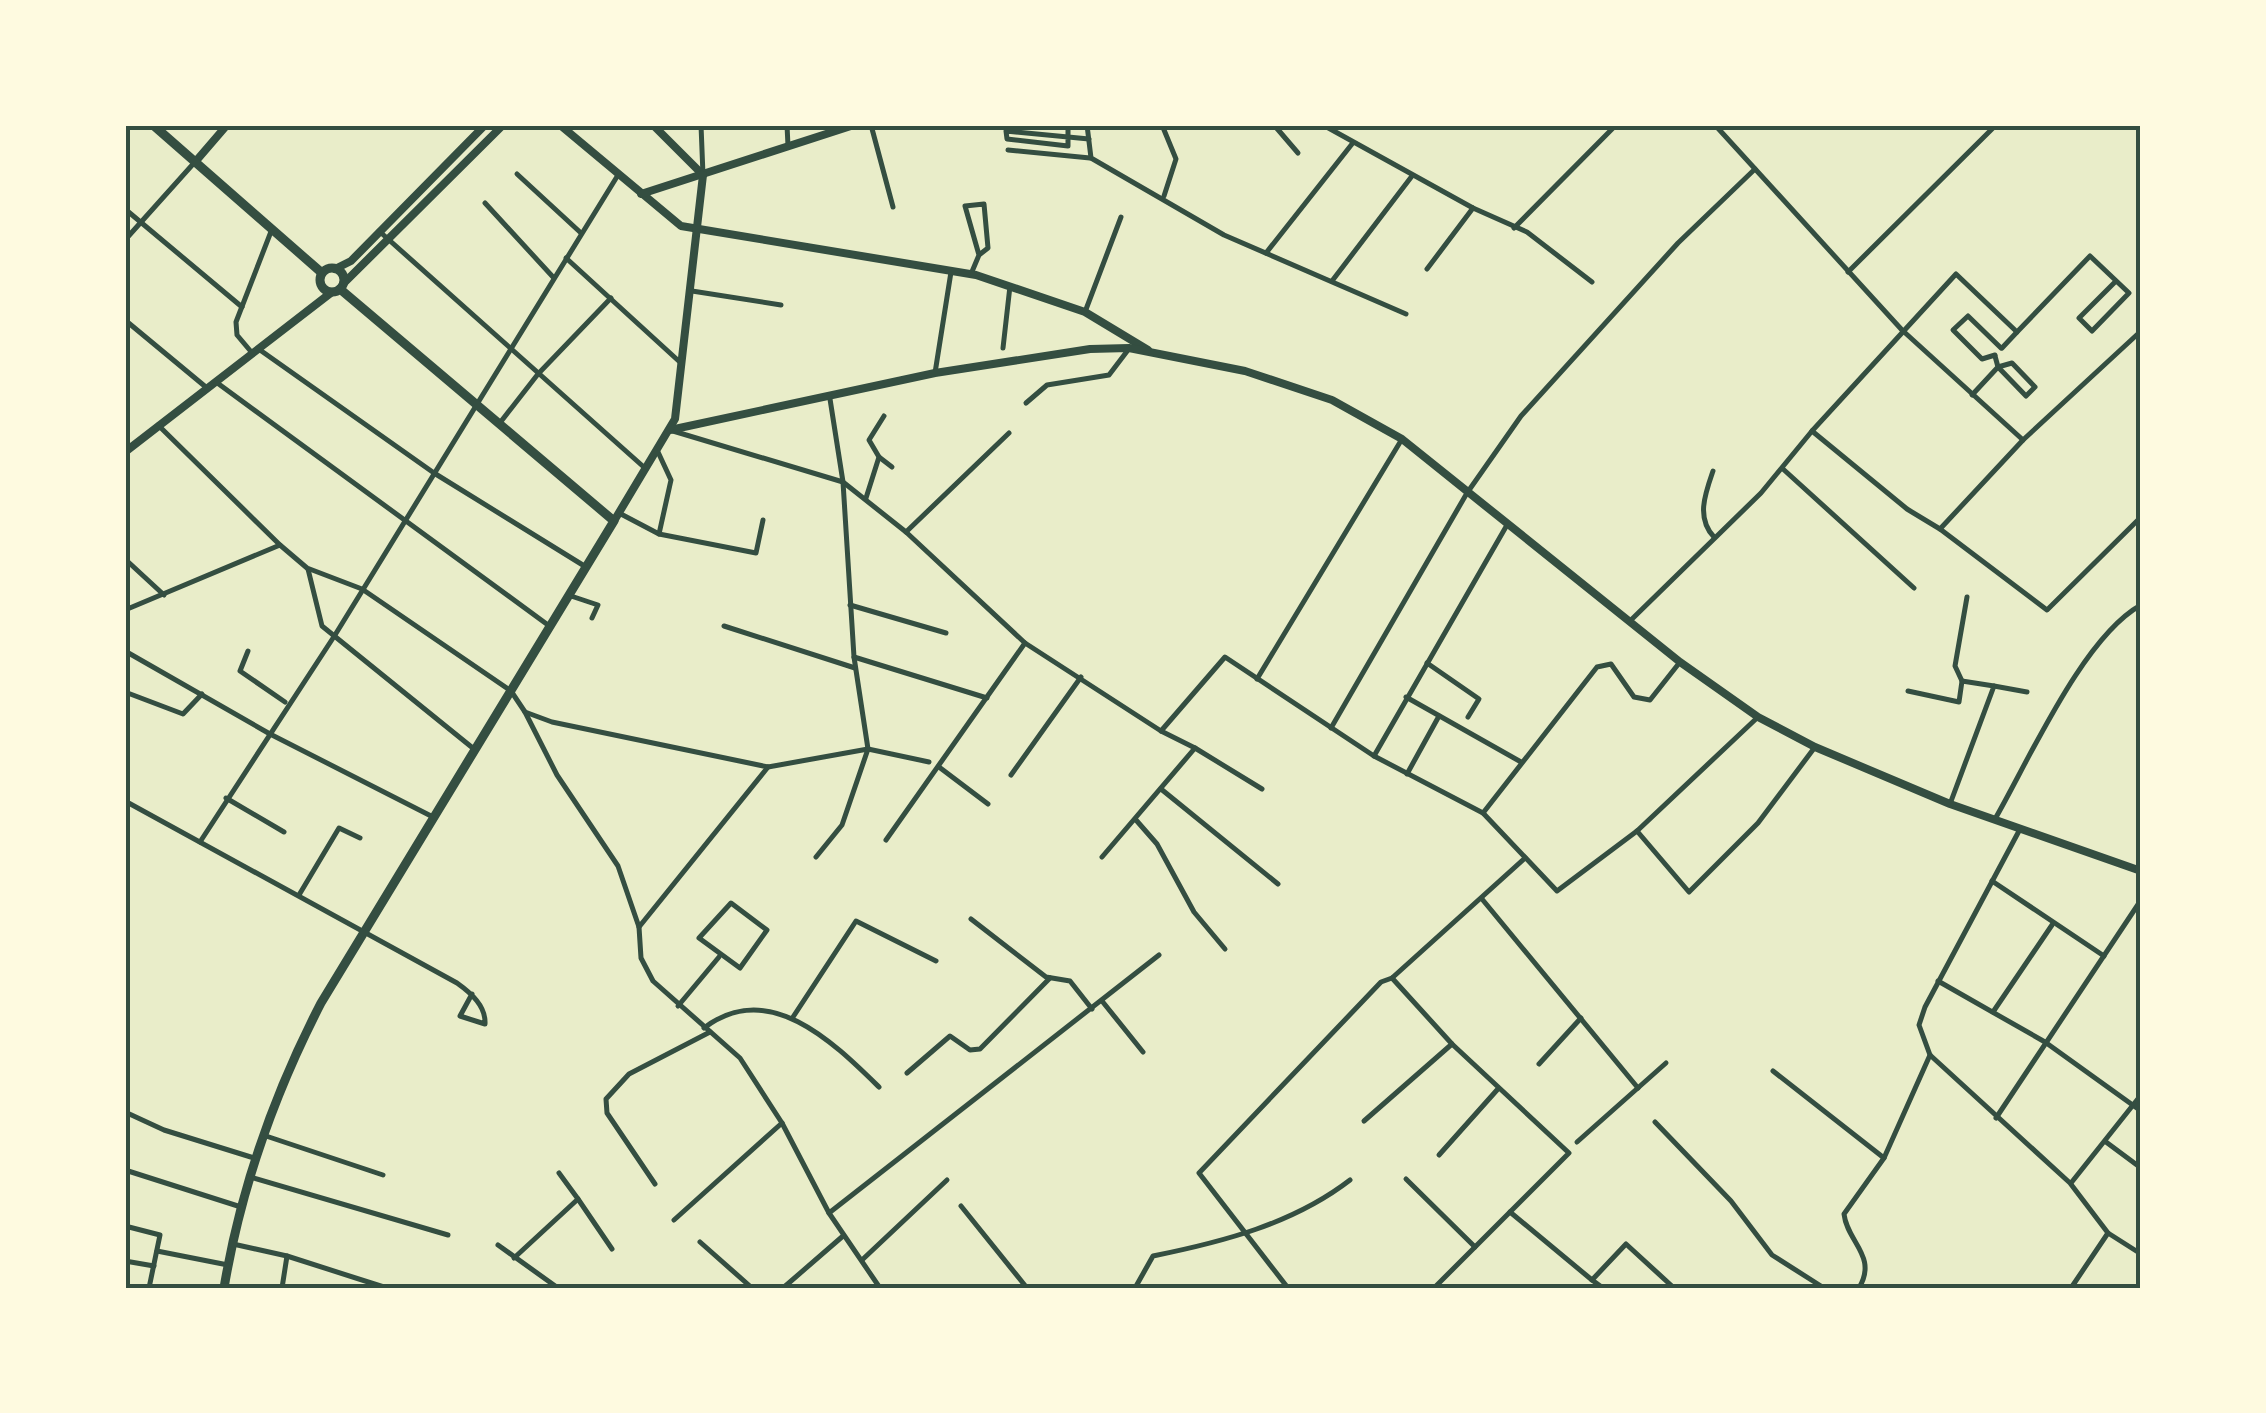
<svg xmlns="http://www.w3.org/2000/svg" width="2266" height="1413" font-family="Inter,sans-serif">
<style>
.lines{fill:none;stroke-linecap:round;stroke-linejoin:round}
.minor{stroke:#344e41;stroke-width:5}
.secondary{stroke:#344e41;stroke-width:8}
.primary{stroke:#344e41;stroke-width:9}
.neatline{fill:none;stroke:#344e41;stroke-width:4}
</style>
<rect width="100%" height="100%" fill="#e9edc9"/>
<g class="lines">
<!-- minor -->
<g class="minor">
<polyline points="424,125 433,125"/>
<polyline points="701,125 703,175"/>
<polyline points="787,125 788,146"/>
<polyline points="871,125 893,207"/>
<polyline points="1068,125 1068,146 1007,139 1006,131 1089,139"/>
<polyline points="1087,125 1091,158 1224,235 1406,314"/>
<polyline points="1162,125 1176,159 1164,196"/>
<polyline points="1274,125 1298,153"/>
<polyline points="1323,125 1473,208 1527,232 1592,282"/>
<polyline points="1715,125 1902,330 2023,440"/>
<polyline points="1008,150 1090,158"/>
<polyline points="517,174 581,233"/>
<polyline points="485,203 553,277"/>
<polyline points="125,209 242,307"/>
<polyline points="1514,228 1616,125"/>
<polyline points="379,231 646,469"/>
<polyline points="125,240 194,163"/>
<polyline points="1266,253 1352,144"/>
<polyline points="566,258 682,364"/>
<polyline points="1427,269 1473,208"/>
<polyline points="1848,272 1996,125"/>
<polyline points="971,274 979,255 965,206 984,204 988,248 979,255"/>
<polyline points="1332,281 1412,176"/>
<polyline points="692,291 781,305"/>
<polyline points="1085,312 1121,217"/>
<polyline points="125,320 207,388"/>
<polyline points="1003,348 1010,286"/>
<polyline points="2002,348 2017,332"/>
<polyline points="260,350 434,473 586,567"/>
<polyline points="253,354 237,335 236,322 272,229"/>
<polyline points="1995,355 1982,359 1953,330 1968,316 2001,348"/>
<polygon points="2012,363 2035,387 2026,396 1998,367"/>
<polyline points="935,373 951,272"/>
<polyline points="216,382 548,625"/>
<polyline points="1972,395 1998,367 1995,356"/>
<polyline points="1026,403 1047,385 1109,375 1128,350"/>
<polyline points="499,424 538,374 611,298"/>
<polyline points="158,425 280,545"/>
<polyline points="673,431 843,482 906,532 1025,643 1161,731 1195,748 1102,857"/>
<polyline points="1812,431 1907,509 1940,529 2023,440 2141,331"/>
<polyline points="879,457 892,467"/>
<polyline points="1783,469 1914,588"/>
<path d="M1713 471C1705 494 1696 518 1714 537"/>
<polyline points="866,498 879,457 869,440 884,416"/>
<polyline points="619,513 659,534 671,480 658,452"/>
<polyline points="1940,529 2047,610 2141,517"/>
<polyline points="906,532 1009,433"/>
<polyline points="659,534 756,553 763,520"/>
<polyline points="125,559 164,595"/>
<polyline points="308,569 322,626 474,749"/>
<polyline points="571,596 598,605 592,618"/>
<polyline points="850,605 946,633"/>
<polyline points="125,610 280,545 307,568 362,589 511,691 525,712 552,722 768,767 868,749 929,762"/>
<polyline points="1631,620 1761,493 1812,431 1956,274 2017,332 2090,256 2129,293 2092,331 2079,318 2116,281"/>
<polyline points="724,626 855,668"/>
<polyline points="125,651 270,734 435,818"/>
<polyline points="248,651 240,671 285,702"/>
<polyline points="854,657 987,698"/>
<polyline points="1427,663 1479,699 1468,717"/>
<polyline points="1257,679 1402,439"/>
<polyline points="1962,681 1955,666 1967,597"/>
<polyline points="1994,686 2027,692"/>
<polyline points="1908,691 1959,702 1962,681 1994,686 1950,804"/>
<polyline points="125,692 183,714 202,694"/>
<polyline points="1406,697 1521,762"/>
<polyline points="525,712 557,775 618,866 639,927 641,958 653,981 740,1058 782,1123 829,1213 880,1288"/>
<polyline points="1331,728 1467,493 1521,416 1678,243 1755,169"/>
<polyline points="1161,731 1225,657 1374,756 1483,813 1557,891 1637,831 1758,717"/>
<polyline points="1195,748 1262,789"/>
<polyline points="1374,756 1507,525"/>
<polyline points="939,767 988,804"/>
<polyline points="1407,774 1439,716"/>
<polyline points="1011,775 1081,677"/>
<polyline points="1161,789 1278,884"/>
<polyline points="226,798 284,832"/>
<path d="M125 801 457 983C471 993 486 1006 485 1024L460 1016 472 994"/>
<polyline points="1483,813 1597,667 1611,664 1634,697 1650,700 1680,662"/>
<path d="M1995 819C2029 760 2083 637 2141 605"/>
<polyline points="1136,820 1157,844 1194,912 1225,949"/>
<polyline points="1637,831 1689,892 1758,823 1815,747"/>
<polyline points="2019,831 1925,1007 1919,1025 1930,1055 2070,1183 2108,1233"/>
<polyline points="886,840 1025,643"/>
<polyline points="200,842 335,635 618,175"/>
<polyline points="816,857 842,825 868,749 854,657 843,482 830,399"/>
<polyline points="1992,881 2104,956"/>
<polyline points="299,895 339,828 360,838"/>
<polyline points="1482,899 1638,1088"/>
<polygon points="731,903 767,930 740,968 699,938"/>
<polyline points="971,919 1046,977 1070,981 1092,1009"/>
<polyline points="639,927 768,767"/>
<polyline points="1392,978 1452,1044 1569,1153 1434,1288"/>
<polyline points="1938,981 2045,1042 2141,1111"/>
<polyline points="1102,1001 1143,1052"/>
<polyline points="678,1006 719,957"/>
<polyline points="1993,1012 2052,925"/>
<polyline points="793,1017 856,921 936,961"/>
<path d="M704 1028C769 978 834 1043 879 1087"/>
<polyline points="1539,1064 1581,1018"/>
<polyline points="1773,1071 1884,1158"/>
<polyline points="907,1073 950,1036 970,1050 980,1049 1050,978"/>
<polyline points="125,1112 164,1130 254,1158"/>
<polyline points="1996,1118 2141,900"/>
<polyline points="1364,1121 1452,1044"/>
<polyline points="1655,1122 1731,1201 1772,1255 1824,1288"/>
<polyline points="263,1135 383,1175"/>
<polyline points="1577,1142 1666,1063"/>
<polyline points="2106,1142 2141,1168"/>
<polyline points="1439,1155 1497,1090"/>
<polyline points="125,1170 241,1207"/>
<polyline points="250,1177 448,1235"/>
<polyline points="1406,1179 1475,1247"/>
<polyline points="2071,1183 2141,1095"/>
<polyline points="655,1184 607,1113 606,1099 629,1074 710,1032"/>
<polyline points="578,1199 612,1249"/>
<polyline points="961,1206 1027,1288"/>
<polyline points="1510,1212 1592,1280 1626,1244 1674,1288"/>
<polyline points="829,1213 1159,955"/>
<polyline points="674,1220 782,1123"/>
<polyline points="125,1226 160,1235 149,1288"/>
<polyline points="700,1242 752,1288"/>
<polyline points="233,1244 287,1256 387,1288"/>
<polyline points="498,1245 558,1288"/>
<polyline points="157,1251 228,1265"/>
<polyline points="514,1258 578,1199 559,1173"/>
<polyline points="862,1260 947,1180"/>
<polyline points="125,1261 154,1266"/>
<polyline points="1592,1280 1603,1288"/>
<polyline points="282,1288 287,1256"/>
<polyline points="783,1288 843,1236"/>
<path d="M1135 1288 1153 1256C1222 1242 1293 1224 1350 1180"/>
<polyline points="1288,1288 1199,1173 1381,982 1392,978 1525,858"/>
<path d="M1859 1288C1878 1256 1847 1242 1844 1214L1884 1158 1930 1055"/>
<polyline points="2071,1288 2108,1233 2141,1254"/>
</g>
<!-- secondary -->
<g class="secondary">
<polyline points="560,125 681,226 976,275 1085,312 1148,350"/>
<polyline points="653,125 703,175"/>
<polyline points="196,161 227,125"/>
<polyline points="641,194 854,125"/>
<polyline points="335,269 351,261 485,125"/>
<polyline points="343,284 503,125"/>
<polyline points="670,430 935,373 1090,349 1129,348 1245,371 1332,400 1402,439 1680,662 1758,717 1815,747 1950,804 2141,871"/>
<polyline points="125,452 332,292"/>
<polyline points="614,521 675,419 703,175"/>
</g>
<!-- primary -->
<g class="primary">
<polyline points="153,125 322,273"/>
<circle cx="332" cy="280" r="12"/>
<path d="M224 1288C241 1187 274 1094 321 1003L614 521 340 289"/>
</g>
</g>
<!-- border -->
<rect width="2266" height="1413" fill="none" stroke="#fefae0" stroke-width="255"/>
<rect x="128" y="128" width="2010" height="1158" class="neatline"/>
</svg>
